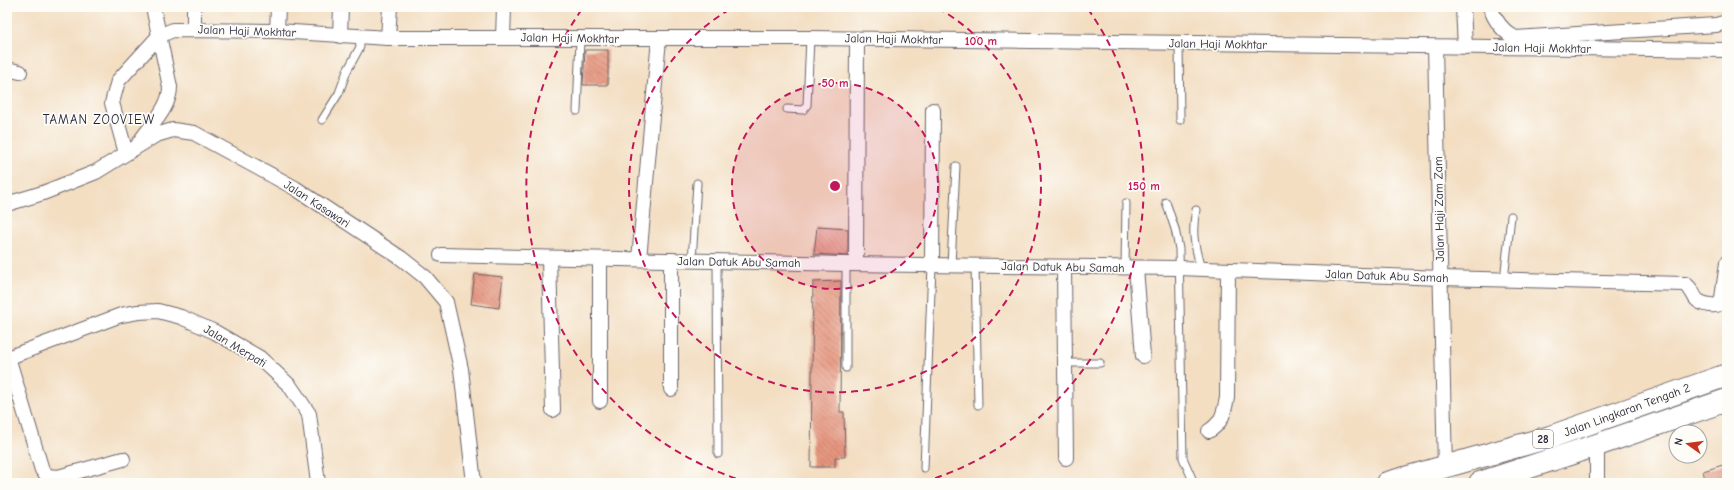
<svg xmlns="http://www.w3.org/2000/svg" width="1734" height="490" font-family="'Comic Neue',sans-serif">
<style>
.building{fill:url(#building-back-hatch)}
.lines{fill:none;stroke-linecap:round;stroke-linejoin:round}
.lane-casing{stroke:#6b646a;stroke-width:9}
.street-casing{stroke:#6b646a;stroke-width:16}
.highway-casing{stroke:#6b646a;stroke-width:24}
.lane{stroke:#fff;stroke-width:7}
.street{stroke:#fff;stroke-width:14}
.highway{stroke:#fff;stroke-width:22}
.ring{fill:none;stroke:#c2185b;stroke-width:2;stroke-dasharray:7 5}
.labels{text-anchor:middle;stroke-width:3.5;stroke-linejoin:round;paint-order:stroke}
.shield{fill:#fdfcf7;stroke:#646373;stroke-width:1}
.shield-label{font-size:11px;font-weight:bold;fill:#22223b}
.street-label{font-size:12px;fill:#22223b;stroke:#fdfcf7}
.neighbourhood-label{font-size:13px;letter-spacing:1px;fill:#22223b;stroke:#fdfcf7}
.centre{fill:#c2185b;stroke:#fdfcf7;stroke-width:2}
.ring-label{font-size:12px;text-anchor:middle;font-weight:bold;fill:#c2185b;stroke:#fdfcf7;stroke-width:3.5;stroke-linejoin:round;paint-order:stroke}
</style>
<defs>
<pattern id="building-back-hatch" width="6" height="6" patternUnits="userSpaceOnUse"><rect width="6" height="6" fill="#e5947d"/><path d="M-1 5l2 2M0 0l6 6M5-1l2 2" fill="none" stroke="#b97868"/></pattern>
</defs>
<rect width="100%" height="100%" fill="#fdfcf7"/>
<filter id="ink" filterUnits="userSpaceOnUse"><feTurbulence type="fractalNoise" baseFrequency=".025" numOctaves="2"/><feDisplacementMap in="SourceGraphic" scale="8" xChannelSelector="R" yChannelSelector="G"/><feConvolveMatrix kernelMatrix="1 2 1 2 8 2 1 2 1" color-interpolation-filters="sRGB"/></filter>
<filter id="wash" filterUnits="userSpaceOnUse"><feTurbulence type="fractalNoise" baseFrequency=".012" numOctaves="4" result="noise"/><feDisplacementMap in="SourceGraphic" scale="16" xChannelSelector="R" yChannelSelector="G"/><feGaussianBlur stdDeviation="0.9" result="paint"/><feColorMatrix in="noise" values="0 0 0 0 0 0 0 0 0 0 0 0 0 0 0 0 0 1.4 0 .05"/><feComposite in="paint" operator="in"/></filter>
<g filter="url(#wash)">
<rect width="100%" height="100%" fill="#f3dec2"/>
<g id="blocks">
<!-- building -->
<g class="building">
<polygon points="585,50 608,50 608,85 583,85"/>
<polygon points="817,227 848,229 848,256 814,254"/>
<polygon points="475,274 503,277 499,308 471,304"/>
<polygon points="841,281 840,412 844,412 845,457 835,457 835,467 811,467 813,282"/>
<polygon points="1723,465 1727,483 1706,483 1703,471"/>
</g>
</g>
</g>
<g filter="url(#ink)">
<use href="#blocks" fill-opacity="0" stroke="#6b646a" stroke-width="1"/>
<g class="lines">
<!-- lane casing -->
<g class="lane-casing">
<g id="lane">
<polyline points="1179,43 1180,120"/>
<polyline points="787,109 803,110 807,105 810,38"/>
<polyline points="577,111 580,39"/>
<polyline points="322,120 339,93 347,71 360,47 359,36"/>
<polyline points="1166,202 1175,229 1179,249 1183,458 1194,483"/>
<path d="M1196 210C1191 233 1195 247 1201 269"/>
<polyline points="692,261 697,183"/>
<polyline points="717,261 718,454"/>
<polyline points="951,265 956,166"/>
<polyline points="975,265 978,405"/>
<polyline points="1125,268 1126,203"/>
<polyline points="1504,280 1511,216"/>
<polyline points="1065,363 1100,363"/>
<polyline points="846,368 846,264"/>
<polyline points="924,468 932,266"/>
</g>
</g>
<!-- street casing -->
<g class="street-casing">
<g id="street">
<polyline points="1463,7 1465,47"/>
<path d="M1490 7C1495 21 1502 31 1515 38L1716 25 1727 22"/>
<polyline points="194,29 194,7"/>
<polyline points="277,31 278,7"/>
<polyline points="340,36 341,7"/>
<polyline points="388,38 390,7"/>
<polyline points="503,38 504,7"/>
<polyline points="1435,47 1445,468"/>
<polyline points="7,69 20,72"/>
<path d="M139 143C150 126 170 108 170 87L153 7"/>
<polyline points="126,153 112,103 118,81 159,36 173,30 277,31 388,38 810,38 1727,50"/>
<polyline points="7,204 43,193 96,172 156,135 173,130 194,133 295,188 401,258 425,277 446,302 461,369 474,483"/>
<path d="M441 255 846 264 1179 268 1441 278 1685 284C1697 291 1689 302 1710 305 1717 306 1720 305 1722 298L1727 263"/>
<polyline points="549,258 553,410"/>
<polyline points="600,259 600,401"/>
<polyline points="639,259 659,39"/>
<polyline points="671,260 671,389"/>
<polyline points="856,264 857,39"/>
<polyline points="932,266 933,110"/>
<polyline points="1064,267 1066,458"/>
<polyline points="1136,268 1143,356"/>
<polyline points="8,357 42,470 48,476 58,477 123,459"/>
<polyline points="7,358 121,315 138,312 158,311 181,317 215,332 260,358 290,386 309,414 318,483"/>
<path d="M1209 431C1222 423 1224 413 1227 398L1228 270"/>
<polyline points="1597,483 1597,445"/>
</g>
</g>
<!-- highway casing -->
<g class="highway-casing">
<g id="highway">
<polyline points="1387,483 1550,437 1727,375"/>
<polyline points="1480,483 1597,445 1727,400"/>
</g>
</g>
<!-- lane -->
<use href="#lane" class="lane"/>
<!-- street -->
<use href="#street" class="street"/>
<!-- highway -->
<use href="#highway" class="highway"/>
</g>
</g>
<!-- distance rings -->
<circle cx="835" cy="186" r="103" fill="#c2185b" fill-opacity=".12"/>
<g class="ring">
<circle cx="835" cy="186" r="103"/>
<path d="M938 8A206 206 0 1 1 732 8"/>
<path d="M747 482A309 309 0 0 1 582 9M1088 9A309 309 0 0 1 923 482"/>
</g>
<g class="labels">
<!-- shield labels -->
<rect class="shield" x="1533" y="430" width="20" height="18" rx="3"/>
<g class="shield-label">
<text x="1543" y="443">28</text>
</g>
<!-- street labels -->
<g class="street-label">
<text transform="translate(247 31) rotate(2)" y="4">Jalan Haji Mokhtar</text>
<text transform="translate(570 38) rotate(1)" y="4">Jalan Haji Mokhtar</text>
<text transform="translate(894 39) rotate(1)" y="4">Jalan Haji Mokhtar</text>
<text transform="translate(1218 44) rotate(1)" y="4">Jalan Haji Mokhtar</text>
<text transform="translate(1542 48) rotate(1)" y="4">Jalan Haji Mokhtar</text>
<text transform="translate(317 204) rotate(33)" y="4">Jalan Kasawari</text>
<text transform="translate(1439 209) rotate(-91)" y="4">Jalan Haji Zam Zam</text>
<text transform="translate(739 262) rotate(1)" y="4">Jalan Datuk Abu Samah</text>
<text transform="translate(1063 267) rotate(1)" y="4">Jalan Datuk Abu Samah</text>
<text transform="translate(1387 276) rotate(2)" y="4">Jalan Datuk Abu Samah</text>
<text transform="translate(235 346) rotate(31)" y="4">Jalan Merpati</text>
<text transform="translate(1627 410) rotate(-20)" y="4">Jalan Lingkaran Tengah 2</text>
</g>
<!-- neighbourhood labels -->
<g class="neighbourhood-label">
<text x="99" y="124">TAMAN ZOOVIEW</text>
</g>
</g>
<circle cx="835" cy="186" r="6" class="centre"/>
<g class="ring-label">
<text x="981" y="45">100 m</text>
<text x="835" y="87">50 m</text>
<text x="1144" y="190">150 m</text>
</g>
<!-- margin -->
<rect width="1734" height="490" fill="none" stroke="#fdfcf7" stroke-width="24"/>
<!-- north arrow -->
<g transform="translate(1688 444) rotate(284)"><circle r="19" fill="#fdfcf7" stroke="#a5a5ac"/>
<path d="M0-3L7 15L0 10L-7 15Z" fill="#c8321e"/>
<text y="-6" font-size="11" font-weight="bold" text-anchor="middle" fill="#22223b">N</text>
</g>
</svg>
